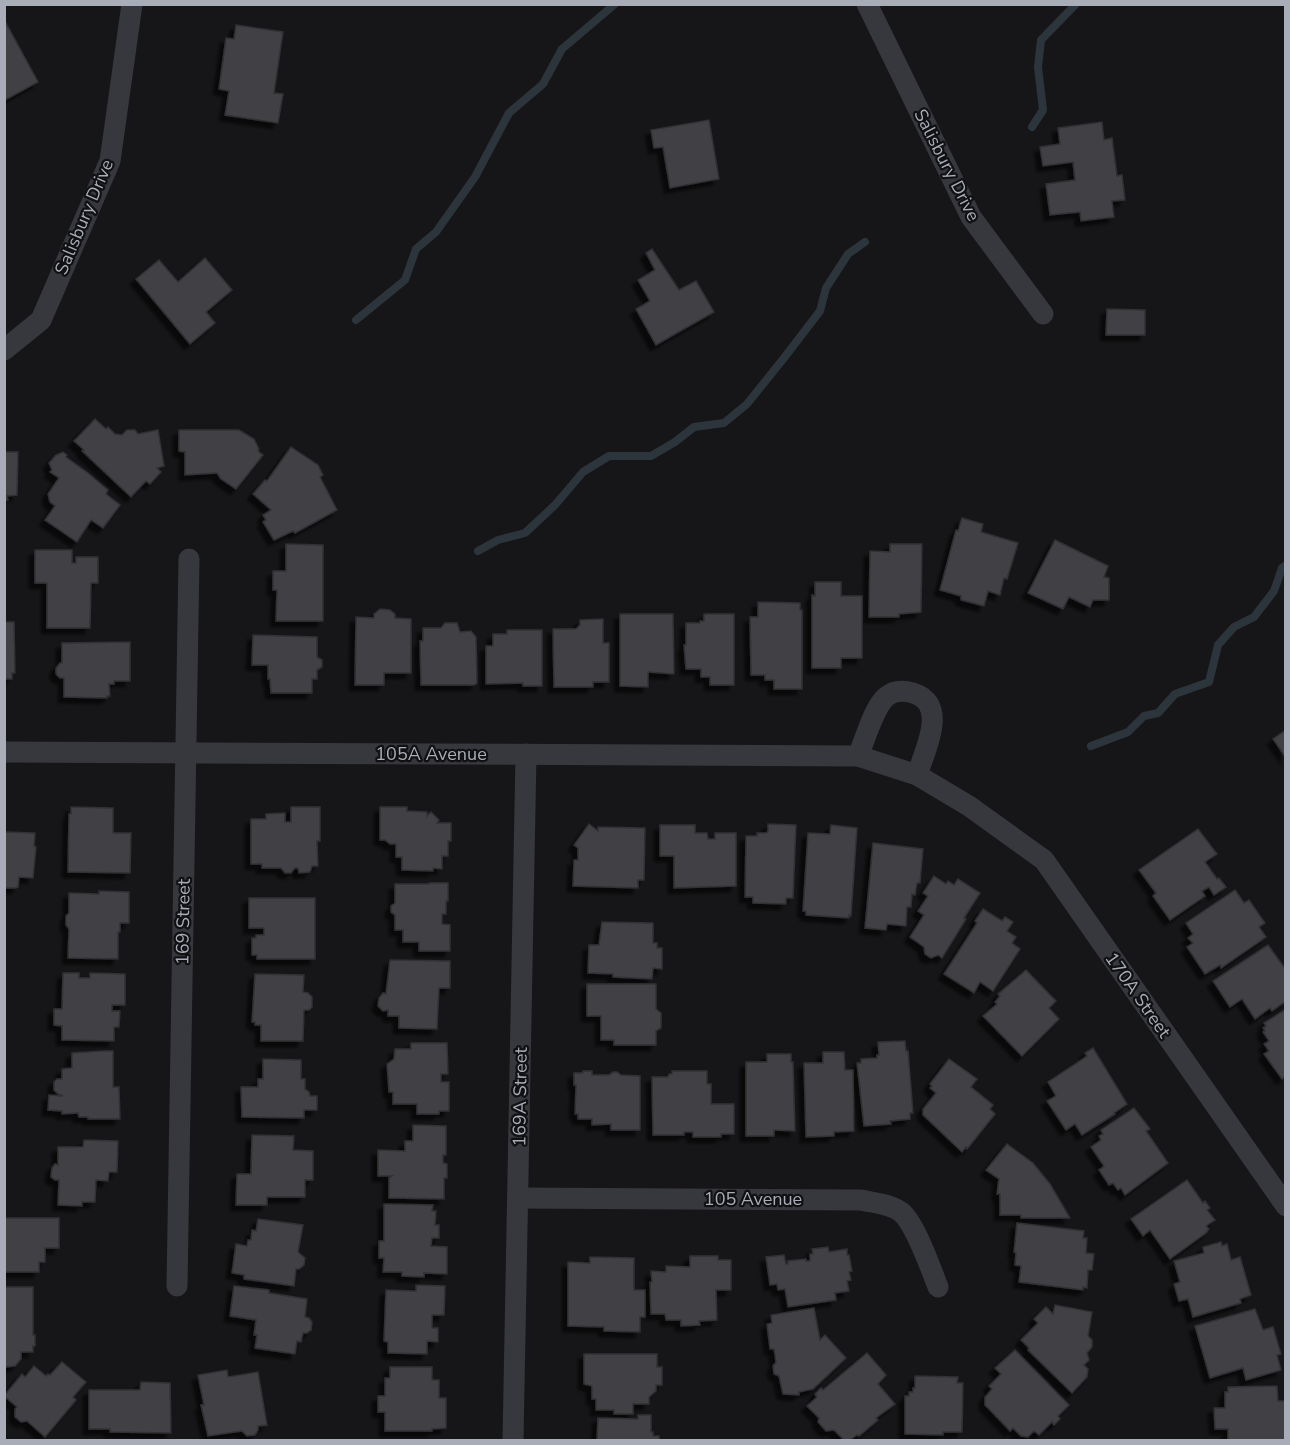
<svg xmlns="http://www.w3.org/2000/svg" width="1290" height="1445" font-family="'Nunito Sans',sans-serif">
<style>
.lines{fill:none;stroke-linecap:round;stroke-linejoin:round}
.stream{stroke:#2c353c;stroke-width:8}
.building{fill:#404145;stroke:#303034;stroke-width:1.5;filter:url(#shadow)}
.street{stroke:#37383d;stroke-width:21}
.labels{text-anchor:middle;stroke-width:4.5;stroke-linejoin:round;paint-order:stroke}
.street-label{font-size:18px;fill:#a8adb8;stroke:#111113}
</style>
<defs>
<filter id="shadow"><feDropShadow dx="-5.5" dy="5.5" stdDeviation="1.5" flood-color="#0009"/></filter>
</defs>
<rect width="100%" height="100%" fill="#161618"/>
<g class="lines">
<!-- stream -->
<g class="stream">
<polyline points="1032,127 1043,110 1038,67 1041,40 1076,4"/>
<polyline points="356,320 405,280 416,249 436,232 475,177 509,113 543,84 562,49 615,4"/>
<polyline points="478,551 498,540 525,533 555,505 583,472 609,456 651,456 675,442 694,427 724,423 747,404 784,358 820,311 826,288 848,254 865,242"/>
<polyline points="1091,746 1128,732 1144,716 1158,713 1175,694 1209,682 1218,645 1234,627 1254,617 1274,591 1282,568 1286,565"/>
</g>
</g>
<!-- building -->
<g class="building">
<polygon points="6,23 38,82 5,100 4,24"/>
<polygon points="236,25 283,32 274,93 283,94 278,123 225,115 229,91 219,89 226,38 234,39"/>
<polygon points="709,120 719,179 670,188 663,147 654,148 651,130"/>
<polygon points="1102,122 1104,140 1112,138 1117,176 1122,175 1125,200 1112,201 1114,217 1081,221 1080,212 1050,215 1046,184 1075,180 1073,162 1043,166 1040,147 1060,144 1058,128"/>
<polygon points="652,249 679,290 696,281 714,312 656,345 636,309 650,301 638,280 655,270 646,253"/>
<polygon points="205,258 232,290 206,312 215,323 190,344 136,279 159,260 178,282"/>
<polygon points="1107,309 1145,310 1145,335 1106,335"/>
<polygon points="95,419 106,429 108,427 115,434 122,435 127,430 135,430 138,434 158,430 164,466 157,468 161,472 150,484 146,481 131,497 82,451 84,450 74,441"/>
<polygon points="179,430 239,430 254,439 259,449 258,451 263,455 236,489 221,479 217,473 185,475 185,452 179,451"/>
<polygon points="291,447 318,465 323,475 320,477 337,510 295,533 293,531 274,540 263,522 266,520 263,515 271,510 253,494 265,480 267,481"/>
<polygon points="5,452 18,452 17,495 7,496 8,500 4,501"/>
<polygon points="63,452 67,455 66,457 88,473 108,490 106,494 120,505 103,528 91,520 77,542 45,520 55,506 50,502 48,494 59,478 50,472 52,470 49,463 56,455"/>
<polygon points="962,518 983,524 981,532 1018,543 1007,579 1004,578 1000,595 988,591 984,606 961,600 961,596 940,590 956,530 958,531"/>
<polygon points="1055,540 1108,566 1104,577 1109,578 1109,600 1093,600 1090,607 1069,597 1063,609 1028,593"/>
<polygon points="286,544 323,545 323,621 276,621 277,590 273,590 273,571 286,571"/>
<polygon points="890,544 922,544 921,612 899,614 899,617 869,617 870,551 890,552"/>
<polygon points="35,550 72,550 72,563 76,563 76,557 98,557 98,583 91,583 90,628 47,628 47,583 35,583"/>
<polygon points="815,582 841,582 841,596 862,596 862,658 841,658 841,668 812,668 812,595 815,596"/>
<polygon points="758,602 800,603 800,610 802,610 802,689 774,689 774,680 765,680 765,675 751,675 750,617 758,617"/>
<polygon points="380,609 390,610 395,614 395,618 411,619 411,673 384,673 384,685 355,685 356,617 374,618 374,614"/>
<polygon points="620,614 673,614 674,674 648,672 648,687 620,686"/>
<polygon points="704,614 734,614 734,685 710,685 710,677 701,677 701,669 686,669 684,645 686,645 686,623 700,623 700,621 704,621"/>
<polygon points="603,619 603,643 609,643 609,682 593,682 593,687 554,687 553,629 576,629 580,625 580,620"/>
<polygon points="4,622 14,622 15,673 12,673 12,679 4,679"/>
<polygon points="445,623 457,623 460,632 471,631 476,637 477,683 474,685 421,685 420,641 423,641 423,628 441,628"/>
<polygon points="507,630 542,630 542,686 523,686 523,683 486,684 486,646 493,646 493,634 507,634"/>
<polygon points="253,635 317,637 317,657 322,660 322,667 317,670 317,679 312,679 312,693 271,693 270,679 268,679 268,665 252,665"/>
<polygon points="130,642 130,681 114,681 114,684 109,684 110,696 107,696 107,698 64,697 64,678 60,678 56,674 56,668 60,663 62,663 62,643"/>
<polygon points="1286,730 1286,758 1273,739"/>
<polygon points="71,807 113,808 113,833 131,833 130,873 68,872 69,814 71,814"/>
<polygon points="291,807 320,807 320,841 317,841 318,866 312,866 310,872 299,873 298,868 295,868 291,873 285,873 281,868 262,868 262,864 251,864 251,819 266,819 266,814 285,813 285,822 291,822"/>
<polygon points="380,807 407,807 407,811 427,812 427,816 431,812 439,820 437,823 451,823 451,841 448,841 448,856 442,856 442,869 433,868 433,871 402,870 402,857 396,857 396,844 390,844 385,840 380,840"/>
<polygon points="589,824 598,831 598,827 645,828 644,880 638,880 638,888 573,886 574,860 578,860 578,848 574,845"/>
<polygon points="768,824 796,825 793,898 786,898 786,904 753,903 753,897 745,897 746,836 757,836 757,833 765,833 768,832"/>
<polygon points="660,825 695,825 695,833 707,833 708,839 715,839 715,833 736,833 736,886 674,888 674,856 660,856"/>
<polygon points="831,825 857,828 851,916 849,915 849,918 806,915 806,911 803,911 808,833 830,834"/>
<polygon points="1198,829 1217,854 1205,862 1217,879 1219,878 1226,887 1214,895 1209,887 1202,891 1205,896 1170,920 1153,896 1156,893 1139,870"/>
<polygon points="4,832 35,833 34,846 36,847 33,878 19,877 18,887 16,888 4,888"/>
<polygon points="873,843 923,849 920,883 917,883 915,895 912,894 911,907 907,907 906,926 887,924 886,930 865,928"/>
<polygon points="934,876 946,884 948,881 954,885 958,879 980,893 964,918 966,919 942,958 938,955 931,958 925,954 924,947 910,937 924,915 918,911 928,896 923,893"/>
<polygon points="429,883 448,883 448,901 446,901 446,914 442,914 442,924 450,925 450,951 419,951 419,942 403,942 403,930 395,930 395,915 391,912 391,906 395,903 395,884 429,884"/>
<polygon points="1235,890 1244,903 1249,900 1265,923 1259,927 1266,937 1221,968 1220,965 1205,974 1187,947 1193,943 1188,938 1193,934 1186,923"/>
<polygon points="99,891 129,892 129,923 120,923 120,932 118,932 118,959 68,958 69,929 66,925 66,916 69,913 69,893 99,894"/>
<polygon points="249,898 315,898 315,959 257,959 257,955 252,955 252,938 256,938 256,935 264,935 264,928 249,928"/>
<polygon points="983,909 1002,921 1005,917 1013,922 1007,931 1016,937 1012,943 1020,949 993,991 980,982 974,993 944,974 977,923 975,921"/>
<polygon points="602,922 653,923 653,943 657,943 657,948 662,948 662,969 653,968 652,979 613,977 613,974 588,973 589,945 599,945"/>
<polygon points="1268,945 1286,970 1286,1001 1272,1011 1270,1008 1255,1019 1242,999 1230,1007 1213,981"/>
<polygon points="390,960 450,961 450,988 439,988 437,1029 399,1028 399,1016 388,1016 388,1010 383,1011 378,1006 379,998 383,993 386,994"/>
<polygon points="1026,970 1056,1001 1049,1008 1059,1019 1022,1056 983,1016 997,1004 995,1002 1000,996 998,994"/>
<polygon points="63,973 79,973 79,978 90,978 90,973 125,974 125,1005 112,1005 112,1011 120,1011 119,1027 114,1027 114,1041 62,1040 62,1026 54,1025 54,1009 62,1009"/>
<polygon points="255,974 304,975 303,992 308,993 312,997 312,1007 309,1010 304,1010 303,1041 261,1041 261,1025 255,1025 255,1022 252,1022"/>
<polygon points="587,984 656,984 656,1009 661,1013 661,1028 656,1031 656,1045 614,1045 614,1040 601,1040 601,1016 587,1016"/>
<polygon points="1286,1009 1286,1076 1282,1079 1264,1054 1269,1051 1264,1044 1269,1041 1263,1032 1265,1031 1263,1028 1266,1026 1264,1023"/>
<polygon points="905,1041 906,1051 908,1051 913,1113 910,1113 910,1119 890,1121 891,1124 864,1126 857,1063 861,1063 861,1059 877,1058 877,1055 879,1055 878,1042"/>
<polygon points="411,1043 447,1043 448,1074 441,1074 441,1082 449,1082 449,1111 439,1111 439,1114 417,1114 417,1104 393,1104 393,1092 389,1092 387,1064 394,1059 395,1049 411,1049"/>
<polygon points="1093,1048 1127,1104 1114,1113 1115,1114 1082,1135 1075,1124 1066,1130 1047,1101 1056,1096 1048,1082 1087,1056 1085,1053"/>
<polygon points="103,1051 113,1051 113,1087 119,1087 120,1119 88,1119 88,1117 79,1117 78,1113 62,1114 62,1111 48,1110 49,1095 63,1096 58,1094 54,1090 54,1082 57,1079 62,1079 62,1069 72,1068 72,1053"/>
<polygon points="823,1052 844,1052 845,1070 853,1070 854,1131 834,1132 834,1136 806,1137 804,1063 823,1063"/>
<polygon points="767,1054 791,1054 791,1062 793,1062 795,1131 774,1130 774,1136 746,1136 746,1062 767,1062"/>
<polygon points="263,1059 301,1060 301,1079 305,1079 305,1089 309,1092 310,1096 317,1096 317,1110 304,1110 304,1118 242,1117 241,1087 258,1087 258,1079 263,1079"/>
<polygon points="949,1059 977,1079 971,1087 993,1105 990,1109 995,1114 967,1149 966,1147 962,1152 923,1115 923,1109 936,1093 930,1088 932,1086 930,1084"/>
<polygon points="583,1071 592,1071 592,1075 609,1075 613,1072 617,1072 621,1075 640,1076 640,1130 611,1130 611,1124 592,1125 592,1119 578,1119 578,1114 575,1114 576,1085 574,1085 574,1073 583,1073"/>
<polygon points="672,1071 707,1071 707,1084 711,1084 711,1104 734,1104 734,1134 721,1134 721,1137 693,1137 693,1132 684,1132 684,1135 653,1135 652,1077 668,1077 669,1074 672,1074"/>
<polygon points="1134,1108 1150,1129 1146,1131 1168,1163 1125,1195 1121,1188 1118,1190 1113,1183 1109,1185 1099,1170 1104,1166 1091,1147 1101,1140 1099,1136 1103,1134 1101,1130"/>
<polygon points="413,1125 446,1126 446,1155 443,1155 443,1163 447,1164 447,1178 444,1178 444,1199 389,1198 389,1178 392,1176 378,1176 378,1150 405,1151 405,1141 413,1141"/>
<polygon points="252,1135 294,1136 293,1150 313,1151 313,1180 305,1180 305,1197 267,1197 267,1205 236,1205 237,1174 251,1174"/>
<polygon points="84,1140 118,1141 117,1172 109,1172 108,1181 96,1180 95,1202 82,1202 82,1206 58,1205 59,1180 55,1180 51,1177 52,1168 55,1164 58,1165 58,1147 83,1147"/>
<polygon points="1007,1144 1033,1163 1050,1184 1070,1218 1021,1218 1021,1215 1000,1215 1000,1194 997,1194 999,1179 986,1170"/>
<polygon points="1187,1180 1203,1203 1205,1201 1210,1208 1207,1210 1215,1220 1206,1226 1209,1229 1206,1233 1170,1259 1150,1230 1143,1236 1131,1219"/>
<polygon points="384,1204 433,1205 432,1211 436,1211 435,1225 439,1225 439,1238 432,1238 431,1246 447,1247 447,1274 424,1273 424,1277 402,1276 402,1272 383,1272 384,1258 379,1258 379,1241 384,1241"/>
<polygon points="4,1218 59,1218 59,1248 45,1248 45,1262 39,1262 39,1272 4,1272"/>
<polygon points="258,1219 303,1225 298,1252 305,1258 304,1265 299,1269 296,1269 294,1286 244,1279 244,1275 232,1273 236,1244 247,1246 248,1240 251,1240 252,1230 256,1231"/>
<polygon points="1017,1223 1084,1231 1083,1238 1087,1238 1086,1253 1094,1254 1092,1270 1088,1270 1087,1288 1083,1287 1083,1290 1019,1282 1021,1266 1015,1265 1016,1253 1014,1252"/>
<polygon points="1221,1242 1222,1246 1227,1244 1231,1260 1240,1257 1251,1295 1240,1299 1241,1303 1193,1317 1188,1299 1179,1301 1174,1284 1180,1282 1174,1261 1204,1253 1203,1247"/>
<polygon points="828,1247 829,1252 847,1249 847,1255 849,1255 852,1271 849,1272 851,1280 847,1281 849,1291 835,1293 836,1300 788,1307 785,1289 778,1290 777,1284 770,1285 766,1257 784,1255 786,1264 788,1264 788,1261 806,1259 806,1261 810,1261 810,1254 813,1254 812,1249"/>
<polygon points="690,1256 718,1256 718,1260 731,1260 731,1290 716,1290 717,1320 699,1321 700,1325 681,1326 681,1320 666,1320 665,1314 651,1314 650,1282 652,1282 651,1271 666,1272 666,1266 690,1267"/>
<polygon points="590,1257 634,1258 634,1290 645,1290 645,1317 640,1317 640,1332 604,1331 604,1327 568,1326 568,1262 590,1263"/>
<polygon points="416,1285 445,1286 444,1315 432,1315 432,1328 438,1328 438,1342 427,1341 427,1354 388,1353 388,1342 384,1341 386,1290 416,1291"/>
<polygon points="234,1286 269,1290 269,1293 307,1299 305,1317 309,1318 312,1322 311,1330 307,1333 303,1333 301,1342 297,1341 295,1354 255,1348 257,1335 254,1335 256,1320 230,1316"/>
<polygon points="4,1287 33,1287 33,1335 35,1335 35,1346 33,1346 33,1352 21,1352 21,1359 15,1366 6,1367 4,1370"/>
<polygon points="1055,1305 1092,1312 1088,1336 1092,1340 1092,1347 1087,1353 1089,1360 1084,1365 1088,1369 1087,1377 1072,1393 1028,1350 1029,1348 1021,1340 1038,1323 1034,1319 1046,1307 1053,1314"/>
<polygon points="814,1308 820,1340 825,1335 846,1358 813,1389 799,1392 799,1395 783,1394 779,1376 774,1374 773,1366 776,1362 774,1349 770,1349 767,1324 772,1323 771,1315"/>
<polygon points="1255,1309 1263,1330 1273,1327 1281,1354 1277,1355 1281,1370 1246,1380 1243,1368 1210,1378 1195,1326"/>
<polygon points="1015,1350 1069,1405 1058,1416 1060,1419 1054,1425 1052,1422 1039,1435 1034,1431 1028,1437 1021,1436 1013,1428 1010,1431 985,1405 985,1397 992,1389 989,1386 1001,1374 995,1368"/>
<polygon points="867,1353 886,1375 878,1384 895,1404 876,1418 878,1420 859,1436 857,1435 850,1440 844,1440 834,1430 826,1431 818,1422 819,1418 807,1406 817,1397 815,1394 821,1388 823,1390"/>
<polygon points="584,1354 657,1354 657,1367 662,1367 662,1385 656,1385 656,1391 649,1397 649,1404 633,1404 633,1414 614,1414 614,1410 596,1410 596,1399 592,1399 592,1386 584,1384"/>
<polygon points="62,1362 86,1382 73,1397 76,1400 45,1437 27,1421 21,1422 15,1417 15,1409 17,1407 4,1396 22,1374 25,1377 34,1366 46,1376 48,1374 50,1375"/>
<polygon points="390,1367 432,1367 432,1380 439,1380 439,1398 446,1398 446,1428 432,1429 432,1431 385,1431 385,1412 378,1412 378,1396 385,1396 385,1378 390,1378"/>
<polygon points="227,1370 228,1377 258,1372 267,1425 258,1426 258,1430 255,1435 247,1436 242,1431 208,1436 201,1405 204,1405 198,1375"/>
<polygon points="915,1376 958,1377 957,1383 963,1383 962,1432 943,1432 943,1435 905,1434 905,1396 909,1396 909,1392 913,1392 913,1388 915,1388"/>
<polygon points="141,1382 170,1383 171,1433 110,1432 110,1429 89,1429 89,1390 140,1390"/>
<polygon points="1277,1386 1278,1401 1286,1401 1286,1440 1228,1440 1228,1429 1215,1429 1214,1408 1225,1408 1225,1392 1228,1392 1228,1387"/>
<polygon points="638,1415 651,1415 651,1432 653,1432 653,1436 659,1436 659,1440 597,1440 598,1418 638,1419"/>
</g>
<g class="lines">
<!-- street -->
<g class="street">
<polyline points="867,4 971,217 1043,314"/>
<polyline points="4,350 41,320 110,161 132,4"/>
<polyline points="4,752 858,756 917,775 969,806 1044,860 1286,1206"/>
<path d="M858 756C865 740 874 707 886 697 894 690 903 690 913 693 949 704 925 750 917 775"/>
<path d="M518 1198 861 1200C874 1203 891 1204 901 1212 915 1223 931 1269 938 1287"/>
<polyline points="177,1286 189,559"/>
<polyline points="513,1440 526,754"/>
</g>
</g>
<g class="labels">
<!-- street labels -->
<g class="street-label">
<text transform="translate(947 165) rotate(63)" y="6">Salisbury Drive</text>
<text transform="translate(84 217) rotate(-67)" y="6">Salisbury Drive</text>
<text x="431" y="760">105A Avenue</text>
<text transform="translate(183 922) rotate(-89)" y="6">169 Street</text>
<text transform="translate(1138 995) rotate(55)" y="6">170A Street</text>
<text transform="translate(520 1097) rotate(-89)" y="6">169A Street</text>
<text x="753" y="1205">105 Avenue</text>
</g>
</g>
<!-- border -->
<rect width="1290" height="1445" fill="none" stroke="#a8adb8" stroke-width="12"/>
</svg>
